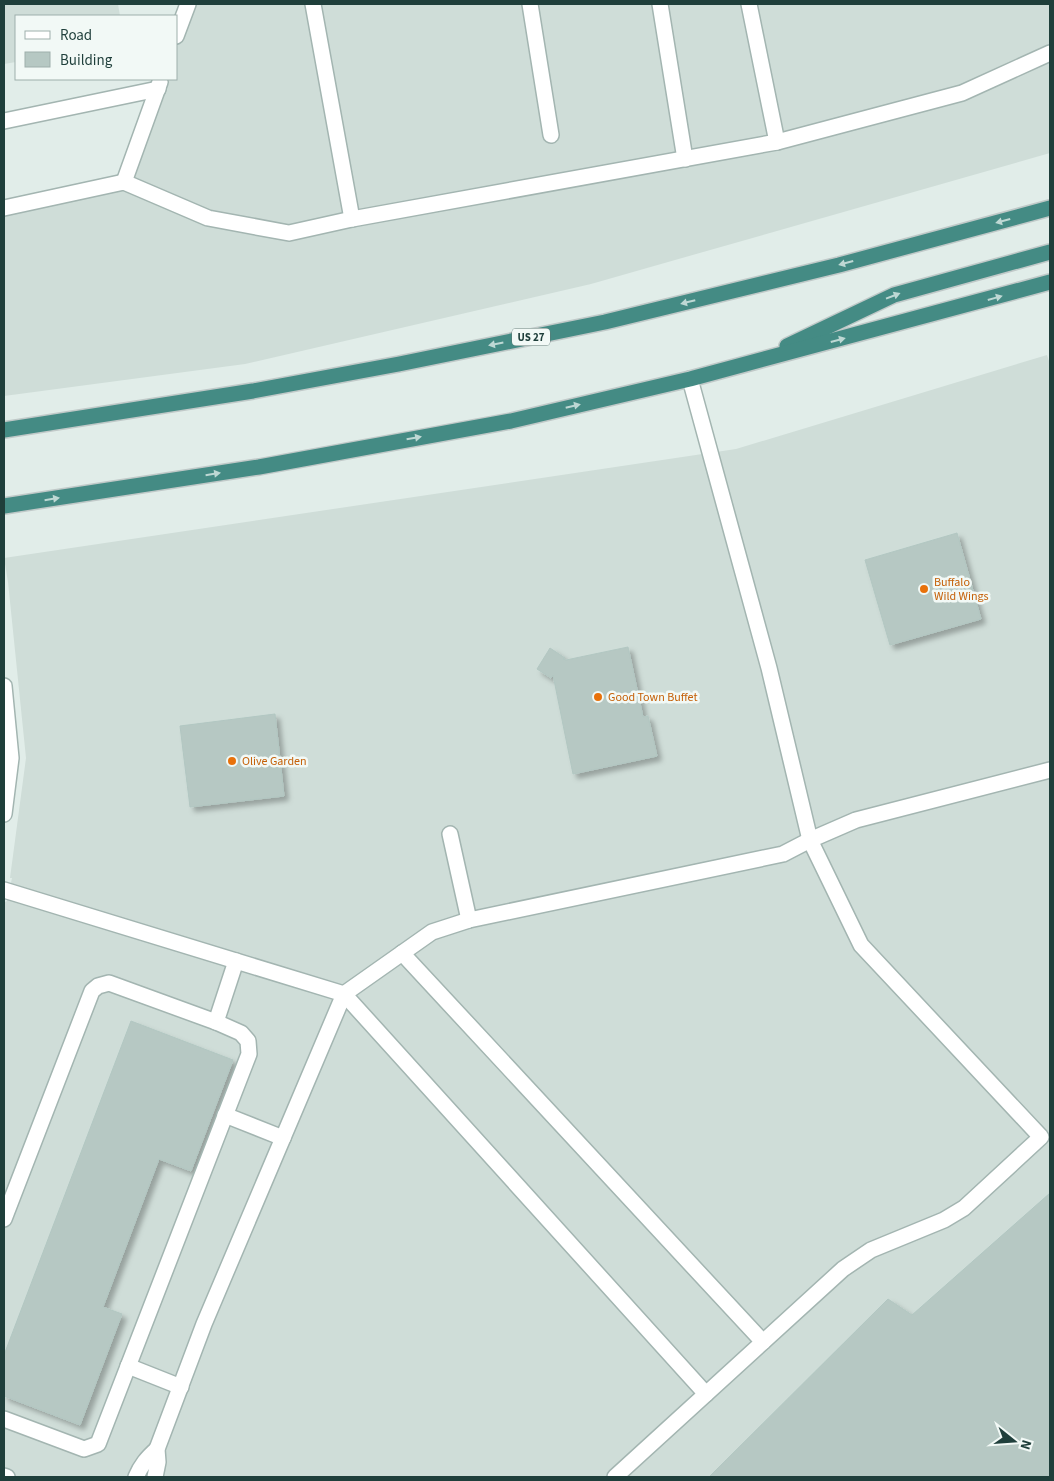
<svg xmlns="http://www.w3.org/2000/svg" width="1054" height="1481" font-family="'Source Sans 3',sans-serif">
<style>
.built{fill:#cfddd8}
.building{fill:#b6c8c3;stroke:#b2c7c2;filter:url(#shadow)}
.lines{fill:none;stroke-linecap:round;stroke-linejoin:round}
.service-casing{stroke:#a3b5b1;stroke-width:18}
.tertiary-casing{stroke:#a3b5b1;stroke-width:18}
.trunk-casing{stroke:#c0c9c8;stroke-width:18}
.service{stroke:#fff;stroke-width:15}
.tertiary{stroke:#fff;stroke-width:15}
.trunk{stroke:#448b84;stroke-width:15}
.oneway{fill:#bed8d4}
.food-dot{fill:#e8710a;stroke:#f2f9f6;stroke-width:2}
.labels{text-anchor:middle;stroke-width:5;stroke-linejoin:round;paint-order:stroke}
.shield{fill:#f2f9f6;stroke:#5e7773;stroke-width:1}
.shield-label{font-size:11px;font-weight:bold;fill:#1f3f3b}
.food-label{font-size:12px;fill:#c56008;stroke:#f2f9f6;text-anchor:start}
</style>
<defs>
<filter id="shadow"><feDropShadow dx="4.5" dy="4.5" stdDeviation="2.5" flood-color="#0004"/></filter>
</defs>
<rect width="100%" height="100%" fill="#e1ede9"/>
<!-- built -->
<g class="built">
<polygon points="4,4 118,4 120,16 16,16 16,62 4,64"/>
<polygon points="189,4 1050,4 1050,153 591,284 245,364 4,396 4,204 122,185 161,79 176,79 176,38"/>
<polygon points="1047,355 1050,364 1050,1477 4,1477 4,905 5,902 7,901 12,878 10,878 26,758 8,582 4,558 736,449"/>
</g>
<!-- building -->
<g class="building">
<polygon points="957,533 981,619 890,645 865,560"/>
<polygon points="628,647 643,717 648,716 657,756 573,774 553,675 551,678 537,669 550,648 565,658 563,659 566,660"/>
<polygon points="275,714 284,796 190,807 180,726"/>
<polygon points="131,1021 233,1060 191,1171 159,1159 103,1307 122,1314 80,1425 4,1396 4,1355"/>
<polygon points="1050,1193 1050,1477 709,1477 888,1299 912,1315"/>
</g>
<g class="lines">
<!-- service casing -->
<g class="service-casing">
<g id="service">
<polyline points="313,4 352,219"/>
<polyline points="530,4 551,135"/>
<polyline points="660,4 685,159"/>
<polyline points="749,4 777,142"/>
<polyline points="176,36 188,4"/>
<polyline points="4,121 158,89"/>
<polyline points="124,182 160,82"/>
<polyline points="4,208 124,182 208,218 289,233 352,219 777,142 962,93 1050,53"/>
<polyline points="450,834 469,920"/>
<polyline points="4,890 344,994 706,1394"/>
<polyline points="402,953 763,1342"/>
<polyline points="216,1022 236,961"/>
<polyline points="225,1115 283,1138"/>
<polyline points="4,1219 92,991 98,986 109,983 216,1022 241,1033 248,1041 249,1054 98,1444 84,1449 4,1419"/>
<polyline points="128,1366 181,1387"/>
<polyline points="4,1476 7,1477"/>
<path d="M136 1477C141 1465 147 1458 157 1449"/>
<polyline points="155,1477 158,1462 157,1449 204,1324 344,994 432,932 469,920 783,854 810,840 856,820 1050,770"/>
<polyline points="615,1477 843,1269 871,1250 944,1220 964,1208 1041,1137 861,945 810,840 769,668 690,379"/>
</g>
</g>
<!-- tertiary casing -->
<g class="tertiary-casing">
<polyline id="tertiary" points="4,686 11,758 4,814"/>
</g>
<!-- trunk casing -->
<g class="trunk-casing">
<g id="trunk">
<polyline points="787,346 894,295 1050,252"/>
<polyline points="4,430 253,391 399,364 605,322 839,265 1050,208"/>
<polyline points="4,506 259,467 511,421 690,379 1050,282"/>
</g>
</g>
<!-- service -->
<use href="#service" class="service"/>
<!-- tertiary -->
<use href="#tertiary" class="tertiary"/>
<!-- trunk -->
<use href="#trunk" class="trunk"/>
</g>
<!-- one-way arrows -->
<defs><path id="oneway-solid" d="M-6-.8H1V-3.2L6.5 0L1 3.2V.8H-6Z" transform="scale(1.25)"/></defs>
<g class="oneway">
<use href="#oneway-solid" transform="translate(1003 221) rotate(165)"/>
<use href="#oneway-solid" transform="translate(846 263) rotate(165)"/>
<use href="#oneway-solid" transform="translate(893 296) rotate(-21)"/>
<use href="#oneway-solid" transform="translate(995 298) rotate(-16)"/>
<use href="#oneway-solid" transform="translate(688 302) rotate(166)"/>
<use href="#oneway-solid" transform="translate(838 340) rotate(-15)"/>
<use href="#oneway-solid" transform="translate(496 344) rotate(169)"/>
<use href="#oneway-solid" transform="translate(573 406) rotate(-13)"/>
<use href="#oneway-solid" transform="translate(414 438) rotate(-10)"/>
<use href="#oneway-solid" transform="translate(213 474) rotate(-9)"/>
<use href="#oneway-solid" transform="translate(52 499) rotate(-9)"/>
</g>
<!-- markers -->
<g class="food-dot">
<circle cx="924" cy="589" r="5"/>
<circle cx="598" cy="697" r="5"/>
<circle cx="232" cy="761" r="5"/>
</g>
<g class="labels">
<!-- shield labels -->
<rect class="shield" x="512" y="328.5" width="38" height="17" rx="4"/>
<g class="shield-label">
<text x="531" y="341">US 27</text>
</g>
<!-- food labels -->
<g class="food-label">
<text x="934" y="586">Buffalo<tspan x="934" dy="14">Wild Wings</tspan></text>
<text x="608" y="701">Good Town Buffet</text>
<text x="242" y="765">Olive Garden</text>
</g>
</g>
<!-- border -->
<rect width="1054" height="1481" fill="none" stroke="#1f3f3b" stroke-width="10"/>
<!-- legend -->
<rect x="15" y="15" width="162" height="65" fill="#f2f9f6" stroke="#9eafab"/>
<rect x="25" y="31" width="25" height="8" fill="#ffffff" stroke="#9eafab"/>
<text x="60" y="40" font-size="15" fill="#1f3f3b">Road</text>
<rect x="25" y="52" width="25" height="15" fill="#b6c8c3" stroke="#9eafab"/>
<text x="60" y="65" font-size="15" fill="#1f3f3b">Building</text>
<!-- north arrow -->
<g transform="translate(1014 1441) rotate(107)" stroke="#f2f9f6" stroke-width="4" paint-order="stroke">
<path d="M0-4L9 19L0 12L-9 19Z" fill="#1f3f3b"/>
<text y="-8" font-size="14" font-weight="bold" text-anchor="middle" fill="#1f3f3b">N</text>
</g>
</svg>
